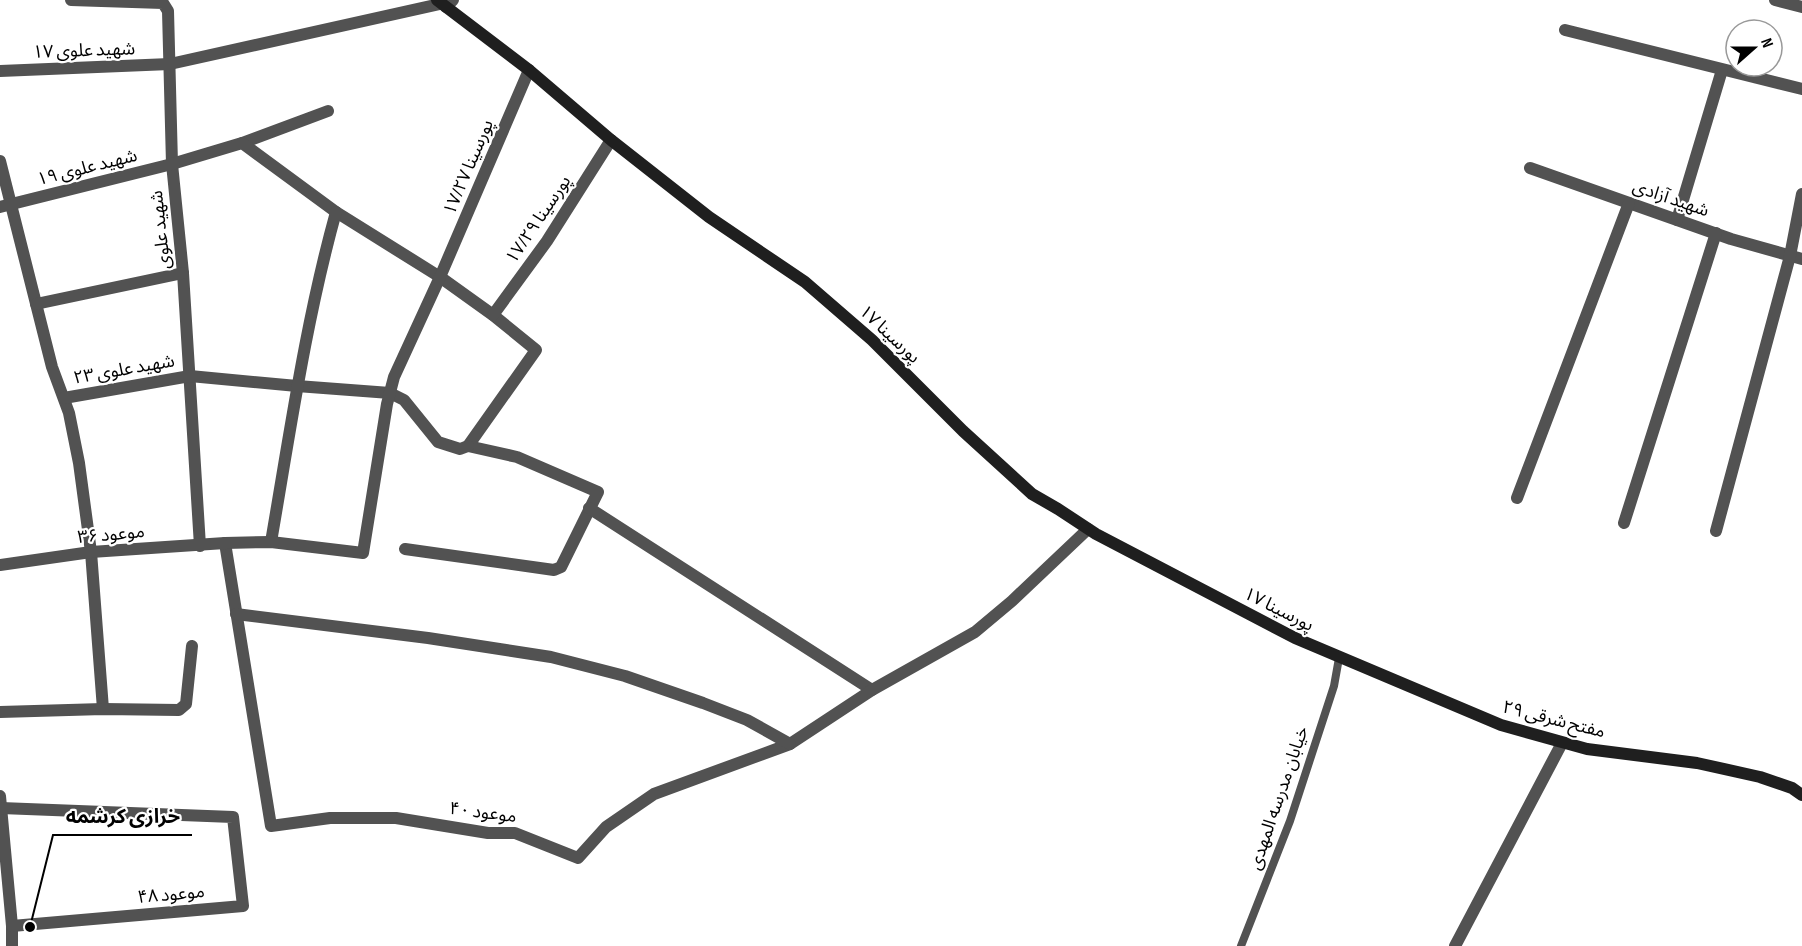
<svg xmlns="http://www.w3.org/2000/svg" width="1802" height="946" font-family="'Sofia Sans Condensed','Noto Sans Arabic',sans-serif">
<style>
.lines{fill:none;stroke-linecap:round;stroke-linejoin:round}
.lane{stroke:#525252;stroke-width:8}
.street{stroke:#525252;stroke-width:12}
.secondary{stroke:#1f1f1f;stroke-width:12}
.labels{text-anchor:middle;stroke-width:4.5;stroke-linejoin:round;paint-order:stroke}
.street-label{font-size:18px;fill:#000;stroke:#fff}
.leader{fill:none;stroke:#000;stroke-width:2}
.callout-dot{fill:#000;stroke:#fff;stroke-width:2}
.callout-label{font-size:20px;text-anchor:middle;font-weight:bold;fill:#000;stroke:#fff;stroke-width:4.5;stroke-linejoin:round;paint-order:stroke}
</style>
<rect width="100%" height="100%" fill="#fff"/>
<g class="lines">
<!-- lane -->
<polyline class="lane" points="1241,946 1290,821 1334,686 1339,658"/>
<!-- street -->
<g class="street">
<polyline points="71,0 163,3 168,11 172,164 183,273 200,546"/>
<polyline points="1775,0 1802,7"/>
<polyline points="446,7 453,0"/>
<polyline points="1565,30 1802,89"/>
<polyline points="0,71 170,64 440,4"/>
<polyline points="242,143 328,111"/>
<polyline points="0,161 52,367 69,413 79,463 91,552 103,709"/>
<polyline points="1530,168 1731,239 1802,259"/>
<polyline points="0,207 172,164 242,143 336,212 440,277 493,315 536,350 468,446 517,457 598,492 561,567 554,570 405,549"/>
<polyline points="1677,220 1722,70"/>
<polyline points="36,304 183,273"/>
<polyline points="493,315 547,241 611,140"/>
<polyline points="64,398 190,376 297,386 390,393 404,400 438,442 460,449 468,446"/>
<polyline points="1517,498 1629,203"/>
<polyline points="589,508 872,690"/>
<polyline points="1624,523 1716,233"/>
<polyline points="1716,531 1790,256 1802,194"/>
<path d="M271 542C290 432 306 320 336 212"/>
<polyline points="225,543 271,826 330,818 396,818 488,833 515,833 578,858 606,827 654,794 790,744 872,690 975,632 1012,601 1088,529"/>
<polyline points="0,565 91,552 225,543 271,542 363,553 387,404 394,377 440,277 529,70"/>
<polyline points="236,614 428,638 551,657 625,676 703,703 747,720 790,744"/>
<polyline points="0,712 103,709 179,710 186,704 192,646"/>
<polyline points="0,796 12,926 12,946"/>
<polyline points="1,808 233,817 243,906 12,926"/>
<polyline points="1455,946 1562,743"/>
</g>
<!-- secondary -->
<polyline class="secondary" points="437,0 529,70 611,140 709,217 805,282 872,340 963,431 1032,494 1058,509 1096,534 1295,638 1501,725 1587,749 1697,763 1760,777 1792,788 1802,795"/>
</g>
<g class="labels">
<!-- street labels -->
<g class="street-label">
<text transform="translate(84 50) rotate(-2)" y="6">شهید علوی ۱۷</text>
<text transform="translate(87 167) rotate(-14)" y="6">شهید علوی ۱۹</text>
<text transform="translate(468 167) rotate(-67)" y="6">پورسینا ۱۷/۲۷</text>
<text transform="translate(1671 198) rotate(19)" y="6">شهید آزادی</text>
<text transform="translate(538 219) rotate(-56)" y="6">پورسینا ۱۷/۲۹</text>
<text transform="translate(160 230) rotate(-96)" y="6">شهید علوی</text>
<text transform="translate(890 334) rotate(43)" y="6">پورسینا ۱۷</text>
<text transform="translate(124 369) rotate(-10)" y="6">شهید علوی ۲۳</text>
<text transform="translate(111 534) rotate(-5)" y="6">موعود ۳۶</text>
<text transform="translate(1279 609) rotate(27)" y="6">پورسینا ۱۷</text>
<text transform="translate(1554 719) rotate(14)" y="6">مفتح شرقی ۲۹</text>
<text transform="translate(1278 798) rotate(-71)" y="6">خیابان مدرسه المهدی</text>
<text transform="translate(483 812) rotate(7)" y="6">موعود ۴۰</text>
<text transform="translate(171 894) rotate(-5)" y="6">موعود ۴۸</text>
</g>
</g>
<!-- callouts -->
<path class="leader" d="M30 927L53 835H192"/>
<circle class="callout-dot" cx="30" cy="927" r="6"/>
<g class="callout-label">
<text x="123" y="823">خرازی کرشمه</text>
</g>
<!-- north arrow -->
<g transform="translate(1754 48) rotate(69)"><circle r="28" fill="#ffffff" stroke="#999999" stroke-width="1.5"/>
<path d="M0-4.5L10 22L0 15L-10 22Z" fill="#000000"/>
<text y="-9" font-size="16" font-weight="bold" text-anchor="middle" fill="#000000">N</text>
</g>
</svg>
